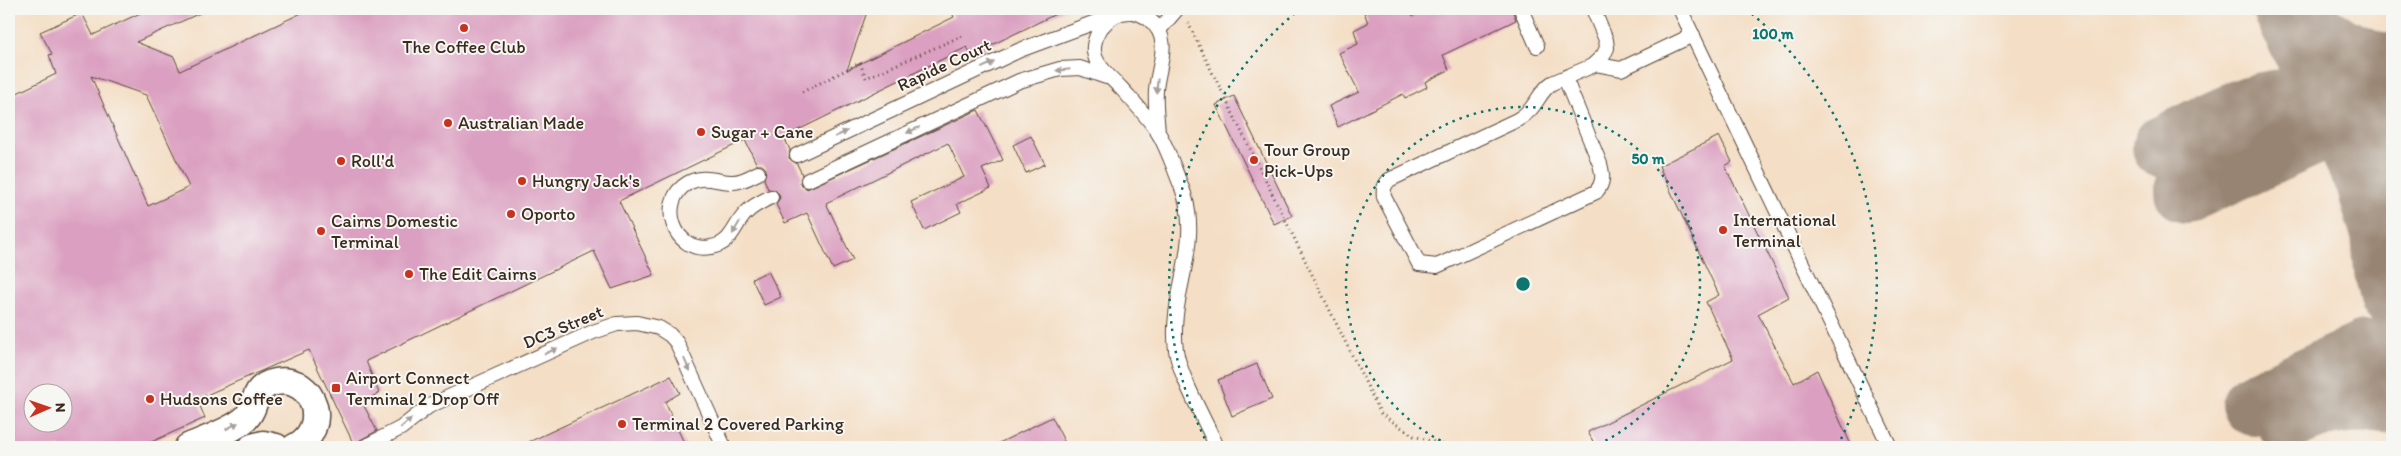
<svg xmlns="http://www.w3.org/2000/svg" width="2401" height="456" font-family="Itim,sans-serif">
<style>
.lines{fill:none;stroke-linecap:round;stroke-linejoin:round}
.taxiway{stroke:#988472;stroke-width:64}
.building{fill:#dba0c1;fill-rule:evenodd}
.service-casing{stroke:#574537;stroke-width:16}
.minor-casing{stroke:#574537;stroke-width:29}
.path{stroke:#574537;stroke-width:3;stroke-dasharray:1 4;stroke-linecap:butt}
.service{stroke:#fff;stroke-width:14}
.minor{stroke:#fff;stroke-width:26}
.oneway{fill:#a79f9a}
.ring{fill:none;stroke:#0f766e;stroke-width:2.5;stroke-dasharray:2.5 5}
.poi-dot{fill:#c8321e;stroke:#f6f6f2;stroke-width:2}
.labels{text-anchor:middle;stroke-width:4;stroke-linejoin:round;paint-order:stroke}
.poi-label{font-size:18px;fill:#3b2a1e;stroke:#f6f6f2;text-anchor:start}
.street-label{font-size:18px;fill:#3b2a1e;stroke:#f6f6f2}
.centre{fill:#0f766e;stroke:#f6f6f2;stroke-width:2.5}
.ring-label{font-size:15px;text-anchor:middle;font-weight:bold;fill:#0f766e;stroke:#f6f6f2;stroke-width:4;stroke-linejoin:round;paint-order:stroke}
</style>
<rect width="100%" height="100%" fill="#f6f6f2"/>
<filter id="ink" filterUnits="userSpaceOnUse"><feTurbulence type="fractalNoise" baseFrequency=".02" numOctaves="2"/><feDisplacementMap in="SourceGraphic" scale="10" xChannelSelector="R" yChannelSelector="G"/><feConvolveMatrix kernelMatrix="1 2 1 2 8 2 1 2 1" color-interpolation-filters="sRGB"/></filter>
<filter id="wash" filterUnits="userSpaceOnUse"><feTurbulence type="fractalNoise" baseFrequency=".0096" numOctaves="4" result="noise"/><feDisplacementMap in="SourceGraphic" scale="20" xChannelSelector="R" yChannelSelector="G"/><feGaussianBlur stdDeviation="1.12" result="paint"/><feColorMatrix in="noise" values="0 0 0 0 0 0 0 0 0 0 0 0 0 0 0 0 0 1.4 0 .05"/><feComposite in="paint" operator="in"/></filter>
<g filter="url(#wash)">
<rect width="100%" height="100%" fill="#f4dec5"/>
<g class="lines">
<!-- taxiway -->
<g class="taxiway">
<polyline points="2285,9 2367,181 2383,234 2386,271 2392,297"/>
<path d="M2291 9C2318 38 2352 61 2392 66"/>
<path d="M2164 147C2200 131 2245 102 2285 101 2312 100 2337 109 2364 107"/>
<polyline points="2186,191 2392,98"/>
<polyline points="2254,404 2365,353 2392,353"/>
<path d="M2287 420C2320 401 2355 397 2392 403"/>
</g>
</g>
<g id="blocks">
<!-- building -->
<g class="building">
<path d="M149 9H209L136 42 174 57 180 71 310 9H868L847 70 954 17 950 9H1066L971 55 967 47 784 137 790 150 789 158 797 164 802 174 800 183 807 189 978 110 1003 160 982 169 991 188 957 204 961 212 924 230 911 202 964 177 948 143 826 203 853 260 833 269 807 213 785 223 776 204 780 198 779 194 775 190 768 189 764 179 766 169 762 165H757L745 140 619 201 654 275 612 289 594 251 366 361 379 393 362 402 377 431 360 440 355 447 309 350 197 399 205 418 140 447H9V97L56 74 49 55 52 54 40 32 82 13 93 35ZM91 76 146 95 189 187 148 206ZM32 394H62V424H32Z"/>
<polygon points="1363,9 1409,9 1413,16 1428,9 1512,9 1516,20 1443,55 1449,70 1425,82 1427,87 1405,98 1403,94 1338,127 1329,106 1359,92 1339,53 1358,44 1354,30 1368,23"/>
<polygon points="1234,96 1292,216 1274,224 1216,105"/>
<polygon points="1031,136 1045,164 1026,173 1013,145"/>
<polygon points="1719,136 1732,162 1725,166 1789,297 1758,314 1794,383 1817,370 1852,447 1596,447 1588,432 1733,359 1706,302 1719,295 1659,166"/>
<polygon points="768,271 781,297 764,305 752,279"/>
<polygon points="1257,364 1272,399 1232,416 1218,380"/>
<polygon points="671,376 680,393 665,402 686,447 518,447"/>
<polygon points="1052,417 1067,447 991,447"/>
</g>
</g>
</g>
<g filter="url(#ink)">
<use href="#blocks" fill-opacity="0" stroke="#574537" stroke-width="1"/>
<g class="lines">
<!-- service casing -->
<g class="service-casing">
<g id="service">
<polyline points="1521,9 1537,46"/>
<polyline points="1680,9 1890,447"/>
<polyline points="1159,30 1177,9"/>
<polyline points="1595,64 1621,69 1693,35"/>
<path d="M1565 78 1600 164C1603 175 1604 183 1596 192L1437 266 1419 264 1384 197C1383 189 1384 186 1389 180L1517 120C1538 108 1537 93 1552 83L1592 66 1603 56 1607 48 1606 40 1593 9"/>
<path d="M1158 132C1157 118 1155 104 1156 90 1158 65 1173 39 1150 20 1145 16 1139 13 1133 12 1120 11 1109 17 1101 28 1083 56 1102 69 1121 88 1133 101 1147 116 1157 131 1167 146 1173 166 1180 183 1206 242 1168 292 1176 350 1179 375 1206 422 1217 447"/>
<polyline points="797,155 1020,50 1109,17"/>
<path d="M758 173C750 177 742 182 733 182 717 182 704 174 688 183 656 201 674 255 711 247 734 243 733 224 748 211 754 205 763 201 771 197"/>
<polyline points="808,180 1019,81 1060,69 1080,68 1106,77"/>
<polyline points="364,447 401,428 429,406 593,332 617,324 637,323 659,328 670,335 677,343 724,447"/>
</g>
</g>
<!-- minor casing -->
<g class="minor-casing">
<g id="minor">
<path d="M188 447C204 440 234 430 246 418 259 405 250 387 276 382 315 375 331 429 295 447"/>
<polyline points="252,447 263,444 276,447"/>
</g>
</g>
<!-- path -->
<g class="path">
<polyline points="1188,23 1381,414 1414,436 1451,447"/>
<polyline points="802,92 860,63 866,78 962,36"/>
</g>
<!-- service -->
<use href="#service" class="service"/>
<!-- minor -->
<use href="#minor" class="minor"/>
</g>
<!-- one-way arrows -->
<defs><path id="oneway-solid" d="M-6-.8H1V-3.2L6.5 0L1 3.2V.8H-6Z" transform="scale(1.25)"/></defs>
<g class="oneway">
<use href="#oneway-solid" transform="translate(988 65) rotate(-25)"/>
<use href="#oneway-solid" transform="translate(1063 70) rotate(174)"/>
<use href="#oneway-solid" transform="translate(1157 86) rotate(95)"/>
<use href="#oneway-solid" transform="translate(913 130) rotate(155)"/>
<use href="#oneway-solid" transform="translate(841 134) rotate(-25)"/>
<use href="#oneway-solid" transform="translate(736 228) rotate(120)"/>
<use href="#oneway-solid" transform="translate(551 351) rotate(-24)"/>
<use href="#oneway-solid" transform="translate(687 365) rotate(66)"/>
<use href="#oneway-solid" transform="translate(406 423) rotate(-41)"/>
<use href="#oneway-solid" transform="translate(232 426) rotate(-28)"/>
</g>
</g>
<!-- distance rings -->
<g class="ring">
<path d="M1454 447A177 177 0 1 1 1592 447"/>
<path d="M1208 445A354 354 0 0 1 1300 9M1746 9A354 354 0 0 1 1838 445"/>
</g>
<!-- markers -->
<g class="poi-dot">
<circle cx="464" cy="28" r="5"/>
<circle cx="448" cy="123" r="5"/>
<circle cx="701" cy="132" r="5"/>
<circle cx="1254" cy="160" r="5"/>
<circle cx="341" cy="161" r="5"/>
<circle cx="522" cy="181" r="5"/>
<circle cx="511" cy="214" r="5"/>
<circle cx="1723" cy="230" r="5"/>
<circle cx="321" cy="231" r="5"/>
<circle cx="409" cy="274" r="5"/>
<rect x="331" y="383" width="10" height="10" rx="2.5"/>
<circle cx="150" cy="399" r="5"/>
<circle cx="622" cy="424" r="5"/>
</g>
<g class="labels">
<!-- poi labels -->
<g class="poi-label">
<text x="464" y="53" text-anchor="middle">The Coffee Club</text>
<text x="458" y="129">Australian Made</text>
<text x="711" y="138">Sugar + Cane</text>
<text x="1264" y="156">Tour Group<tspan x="1264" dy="21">Pick-Ups</tspan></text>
<text x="351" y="167">Roll'd</text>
<text x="532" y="187">Hungry Jack's</text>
<text x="521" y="220">Oporto</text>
<text x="1733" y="226">International<tspan x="1733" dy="21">Terminal</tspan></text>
<text x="331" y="227">Cairns Domestic<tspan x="331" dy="21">Terminal</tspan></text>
<text x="419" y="280">The Edit Cairns</text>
<text x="346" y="384">Airport Connect<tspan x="346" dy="21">Terminal 2 Drop Off</tspan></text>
<text x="160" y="405">Hudsons Coffee</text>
<text x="632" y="430">Terminal 2 Covered Parking</text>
</g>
<!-- street labels -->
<g class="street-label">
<text transform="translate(944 65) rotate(-25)" y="6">Rapide Court</text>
<text transform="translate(563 327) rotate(-23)" y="6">DC3 Street</text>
</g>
</g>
<circle cx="1523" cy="284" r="8" class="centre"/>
<g class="ring-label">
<text x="1773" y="39">100 m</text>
<text x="1648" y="164">50 m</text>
</g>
<!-- margin -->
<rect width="2401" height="456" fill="none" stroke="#f6f6f2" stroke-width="30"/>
<!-- north arrow -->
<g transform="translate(48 408) rotate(88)"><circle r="24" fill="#f6f6f2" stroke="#aba49d"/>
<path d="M0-4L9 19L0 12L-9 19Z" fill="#c8321e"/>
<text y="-8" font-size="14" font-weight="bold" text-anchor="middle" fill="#3b2a1e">N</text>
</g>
</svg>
